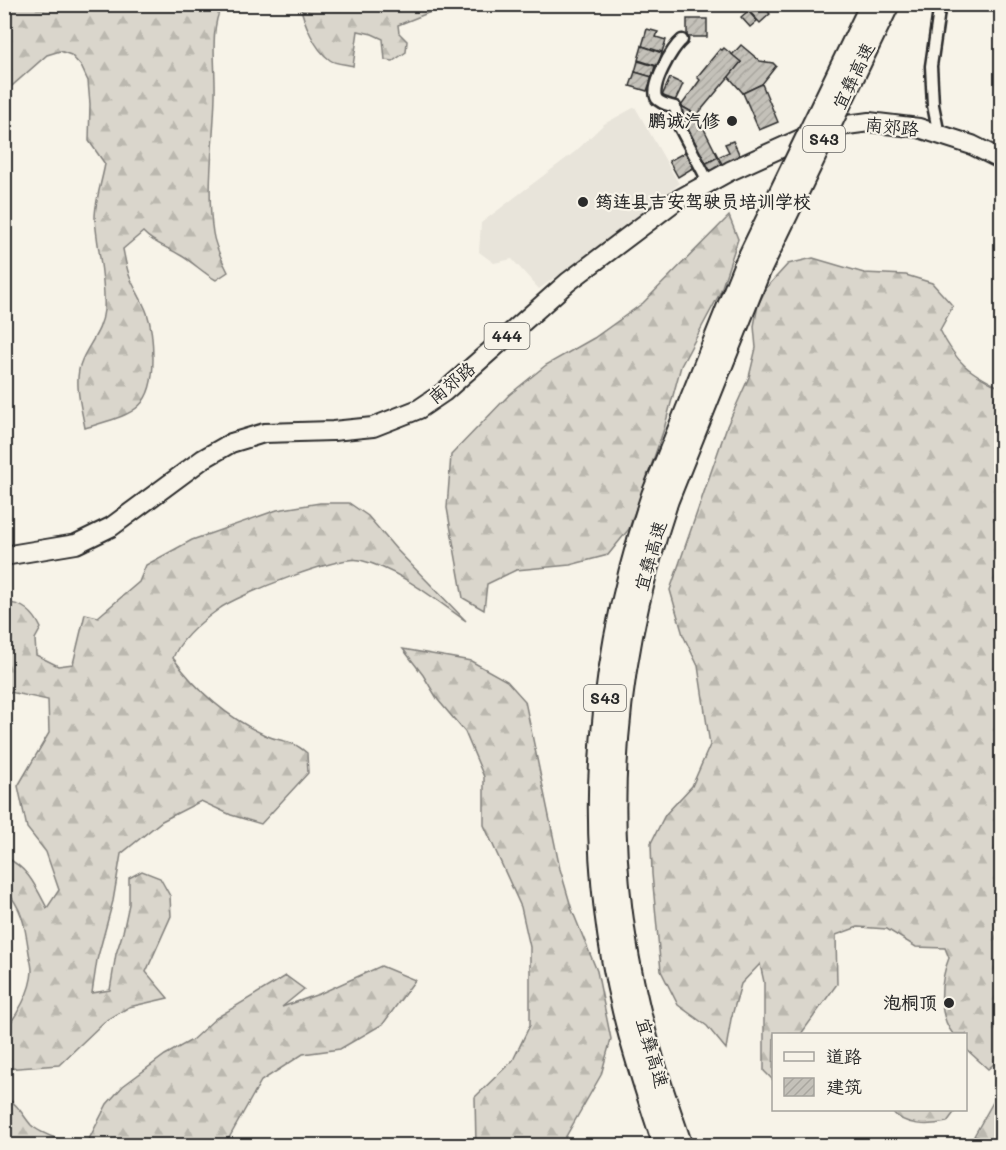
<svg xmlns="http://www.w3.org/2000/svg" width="1006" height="1150" font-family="Mali,'LXGW WenKai TC',sans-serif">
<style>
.built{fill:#e8e4da}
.forest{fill:url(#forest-firs);stroke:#82807c;stroke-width:1.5}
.building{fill:url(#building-hatch);stroke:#2b2b2b;stroke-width:1.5}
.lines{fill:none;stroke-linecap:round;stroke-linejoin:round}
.minor-casing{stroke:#2b2b2b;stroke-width:15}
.primary-casing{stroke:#2b2b2b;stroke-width:22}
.motorway-casing{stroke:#2b2b2b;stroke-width:24}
.minor{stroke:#f7f3e8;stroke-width:10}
.primary{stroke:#f7f3e8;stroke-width:18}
.motorway{stroke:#f7f3e8;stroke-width:20}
.motorway-bridge-casing{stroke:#2b2b2b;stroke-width:24;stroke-linecap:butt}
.motorway-bridge{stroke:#f7f3e8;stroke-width:20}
.poi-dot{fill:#2b2b2b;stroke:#f7f3e8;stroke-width:2}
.labels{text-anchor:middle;stroke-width:4.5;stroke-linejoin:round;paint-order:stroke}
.shield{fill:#f7f3e8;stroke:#686764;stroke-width:1.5}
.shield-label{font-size:16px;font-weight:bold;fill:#2b2b2b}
.street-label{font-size:18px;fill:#2b2b2b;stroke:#f7f3e8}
.poi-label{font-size:18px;font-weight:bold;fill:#2b2b2b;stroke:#f7f3e8;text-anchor:end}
</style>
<defs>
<pattern id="forest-firs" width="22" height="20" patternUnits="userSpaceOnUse" patternTransform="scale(1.5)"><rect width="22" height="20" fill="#dad6cc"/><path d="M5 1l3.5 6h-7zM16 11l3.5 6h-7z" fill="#bbb8af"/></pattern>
<pattern id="building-hatch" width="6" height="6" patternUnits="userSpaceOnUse" patternTransform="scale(1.5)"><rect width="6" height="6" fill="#c4c1b9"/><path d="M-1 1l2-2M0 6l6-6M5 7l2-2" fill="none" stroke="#a9a69f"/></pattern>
</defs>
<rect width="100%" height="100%" fill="#f7f3e8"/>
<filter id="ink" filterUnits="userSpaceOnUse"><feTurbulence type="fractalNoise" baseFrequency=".0167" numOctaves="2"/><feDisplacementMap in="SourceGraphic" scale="12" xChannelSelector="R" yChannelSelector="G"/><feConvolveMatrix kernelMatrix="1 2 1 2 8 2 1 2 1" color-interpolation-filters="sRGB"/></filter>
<g filter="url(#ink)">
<!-- built -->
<polygon class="built" points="635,107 679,184 635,220 539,289 512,259 494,263 479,252 481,223 576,151 604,124"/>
<!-- forest -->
<g class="forest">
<path d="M5 4 222 5C209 31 216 66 215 95 214 141 206 189 213 233 215 247 222 260 228 272L216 280C203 273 193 262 180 255 167 247 154 244 143 232L123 249C125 259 127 271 131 280 136 291 143 302 147 313 152 327 153 344 153 359 153 413 130 414 85 428 81 407 73 380 82 360 90 342 102 331 104 310 106 279 97 249 95 218 95 201 102 181 105 164L89 141 90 104 88 81 81 66 71 55 60 51 47 55 5 92Z"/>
<path d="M300 5V4L448 5 398 25 399 33 407 41 406 52 393 61 385 60 383 39 372 34 358 31 353 66C347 64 335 64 330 60 314 49 304 22 300 5Z"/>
<polygon points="729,216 738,239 720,293 681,366 664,429 629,529 608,555 570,565 516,570 487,584 484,610 463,598 447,508 451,455 509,395 546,365 594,338 643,303"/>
<path d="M813 258 864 273 906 275 932 283 953 306 940 330C957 364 969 372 1001 388L1002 1057 988 1069 966 1049V1034H953C937 1014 940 980 949 958L945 948 916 947 887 929 858 927 836 935 837 984 801 1034H774L773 1080 764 1071V982L760 964 741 984 731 1019 726 1049 707 1026 678 1005 661 971 652 874 651 843 665 815 692 786 710 745 698 666 683 635 670 590 727 426 749 377 756 348 754 326 758 305 767 287 788 264Z"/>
<path d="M320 503H349L368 516 396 549 466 621C433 598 400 570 360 560 340 555 237 595 219 609 202 621 180 639 173 658 197 691 228 718 265 735 284 744 288 737 307 753L308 773 261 824 231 815 201 801 162 821 121 854 113 901 97 960 92 993 110 990 116 954 123 932 129 904V878L142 871 160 878 170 896 171 916 146 972 168 998 129 1007 104 1022 59 1065 5 1069V1030C17 1015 31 992 32 971 32 965 30 958 29 953 25 926 23 909 5 889V857C28 868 35 885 47 908L59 890 46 852 27 828 18 786 49 733 48 700 5 691V603C22 602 34 613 41 628L35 639 36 655 58 666 73 664 85 614 98 617 139 582 146 565 192 540 277 510Z"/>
<polygon points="403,649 471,661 507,681 525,701 560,869 572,910 597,971 611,1039 601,1075 561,1145 476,1145 475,1097 513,1060 530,1025 530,947 521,907 484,825 484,777 465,732 438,700 423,675"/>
<polygon points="381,966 415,980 383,1024 340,1049 303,1054 261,1081 225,1145 86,1145 107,1104 123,1086 165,1055 192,1040 216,1018 286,976 304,989 282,1007 319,994"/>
<polygon points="1001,1088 1001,1145 990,1145 990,1141 974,1136"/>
<path d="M5 1098C17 1102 23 1116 31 1125 39 1133 56 1138 66 1142L65 1145H5Z"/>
<path d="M891 1110H956L947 1122C929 1126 904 1127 891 1110Z"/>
</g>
<!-- building -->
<g class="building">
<polygon points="755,4 766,4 767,6 765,8 770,14 760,23 748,10"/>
<polygon points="748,11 757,21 750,27 741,17"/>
<rect x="687" y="19" width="20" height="18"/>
<polygon points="647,29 658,32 656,37 666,40 662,52 642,46"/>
<polygon points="741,45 760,61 773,63 776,66 762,84 743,93 728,76 741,62 732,55"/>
<polygon points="642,46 662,53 657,66 638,60"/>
<polygon points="724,48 741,62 697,115 681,106 700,80 697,77 720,49 722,50"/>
<polygon points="638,61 655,66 652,77 635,72"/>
<polygon points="635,72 652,77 647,91 630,86"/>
<polygon points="670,78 683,84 675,101 662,96"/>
<polygon points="762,84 778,122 759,130 743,93"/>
<polygon points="681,106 697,115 718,157 703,165 681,122"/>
<polygon points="733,141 741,158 723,166 718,157 729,152 725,144"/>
<polygon points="687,151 696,166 678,177 669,161"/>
<polygon points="718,157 723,166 707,174 703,165"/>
</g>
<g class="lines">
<!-- minor casing -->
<g class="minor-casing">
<g id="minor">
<path d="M682 40C672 48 649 88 657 99 661 104 669 105 675 107L679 126 709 183"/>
<polyline points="939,135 933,105 931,66 940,4"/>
</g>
</g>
<!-- primary casing -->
<g class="primary-casing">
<polyline id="primary" points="4,556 76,544 111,527 203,459 231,443 264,433 333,431 373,427 419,409 444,392 568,282 674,202 730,171 825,128 869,122 919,128 972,145 1002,160"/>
</g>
<!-- motorway casing -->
<g class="motorway-casing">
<g id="motorway">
<path d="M664 1146C649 1101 634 1057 623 1011 581 837 596 663 652 495L744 266"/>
<path d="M682 1146C666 1100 650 1054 639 1007 598 836 612 666 668 500L759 273"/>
</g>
</g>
<!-- minor -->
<use href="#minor" class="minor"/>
<!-- primary -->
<use href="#primary" class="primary"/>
<!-- motorway -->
<use href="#motorway" class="motorway"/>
<!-- motorway-bridge casing -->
<g class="motorway-bridge-casing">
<g id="motorway-bridge">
<polyline points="744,266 871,4"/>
<polyline points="759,273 889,4"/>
</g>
</g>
<!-- motorway-bridge -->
<use href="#motorway-bridge" class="motorway-bridge"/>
</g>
</g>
<!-- markers -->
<g class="poi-dot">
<circle cx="732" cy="121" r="6"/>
<circle cx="583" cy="202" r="6"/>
<circle cx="949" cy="1003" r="6"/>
</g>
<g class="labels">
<!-- shield labels -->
<g class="shield">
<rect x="803" y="126" width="42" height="26" rx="4.5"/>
<rect x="484.5" y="323" width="45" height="26" rx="4.5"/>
<rect x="584" y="685" width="42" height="26" rx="4.5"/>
</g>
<g class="shield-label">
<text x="824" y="145">S43</text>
<text x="507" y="342">444</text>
<text x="605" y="704">S43</text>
</g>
<!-- street labels -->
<g class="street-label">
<text transform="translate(854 76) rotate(-64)" y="6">宜彝高速</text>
<text transform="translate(892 127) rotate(6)" y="6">南郊路</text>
<text transform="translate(452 383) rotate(-39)" y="6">南郊路</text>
<text transform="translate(651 556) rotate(-74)" y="6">宜彝高速</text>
<text transform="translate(652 1053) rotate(74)" y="6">宜彝高速</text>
</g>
<!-- poi labels -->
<g class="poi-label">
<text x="720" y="127">鹏诚汽修</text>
<text x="595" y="208" text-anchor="start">筠连县吉安驾驶员培训学校</text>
<text x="937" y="1009">泡桐顶</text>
</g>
</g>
<!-- margin -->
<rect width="1006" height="1150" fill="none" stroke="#f7f3e8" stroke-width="24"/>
<rect x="12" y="12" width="982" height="1126" fill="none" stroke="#2b2b2b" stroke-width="2" filter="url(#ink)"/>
<!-- legend -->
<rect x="772" y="1033" width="195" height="78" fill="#f7f3e8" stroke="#a5a39c" stroke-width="1.5"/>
<rect x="784" y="1052" width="30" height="9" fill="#f7f3e8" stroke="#a5a39c" stroke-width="1.5"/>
<text x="826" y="1063" font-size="18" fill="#2b2b2b">道路</text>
<rect x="784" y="1078" width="30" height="18" fill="url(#building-hatch)" stroke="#a5a39c" stroke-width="1.5"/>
<text x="826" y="1093" font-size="18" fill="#2b2b2b">建筑</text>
</svg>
